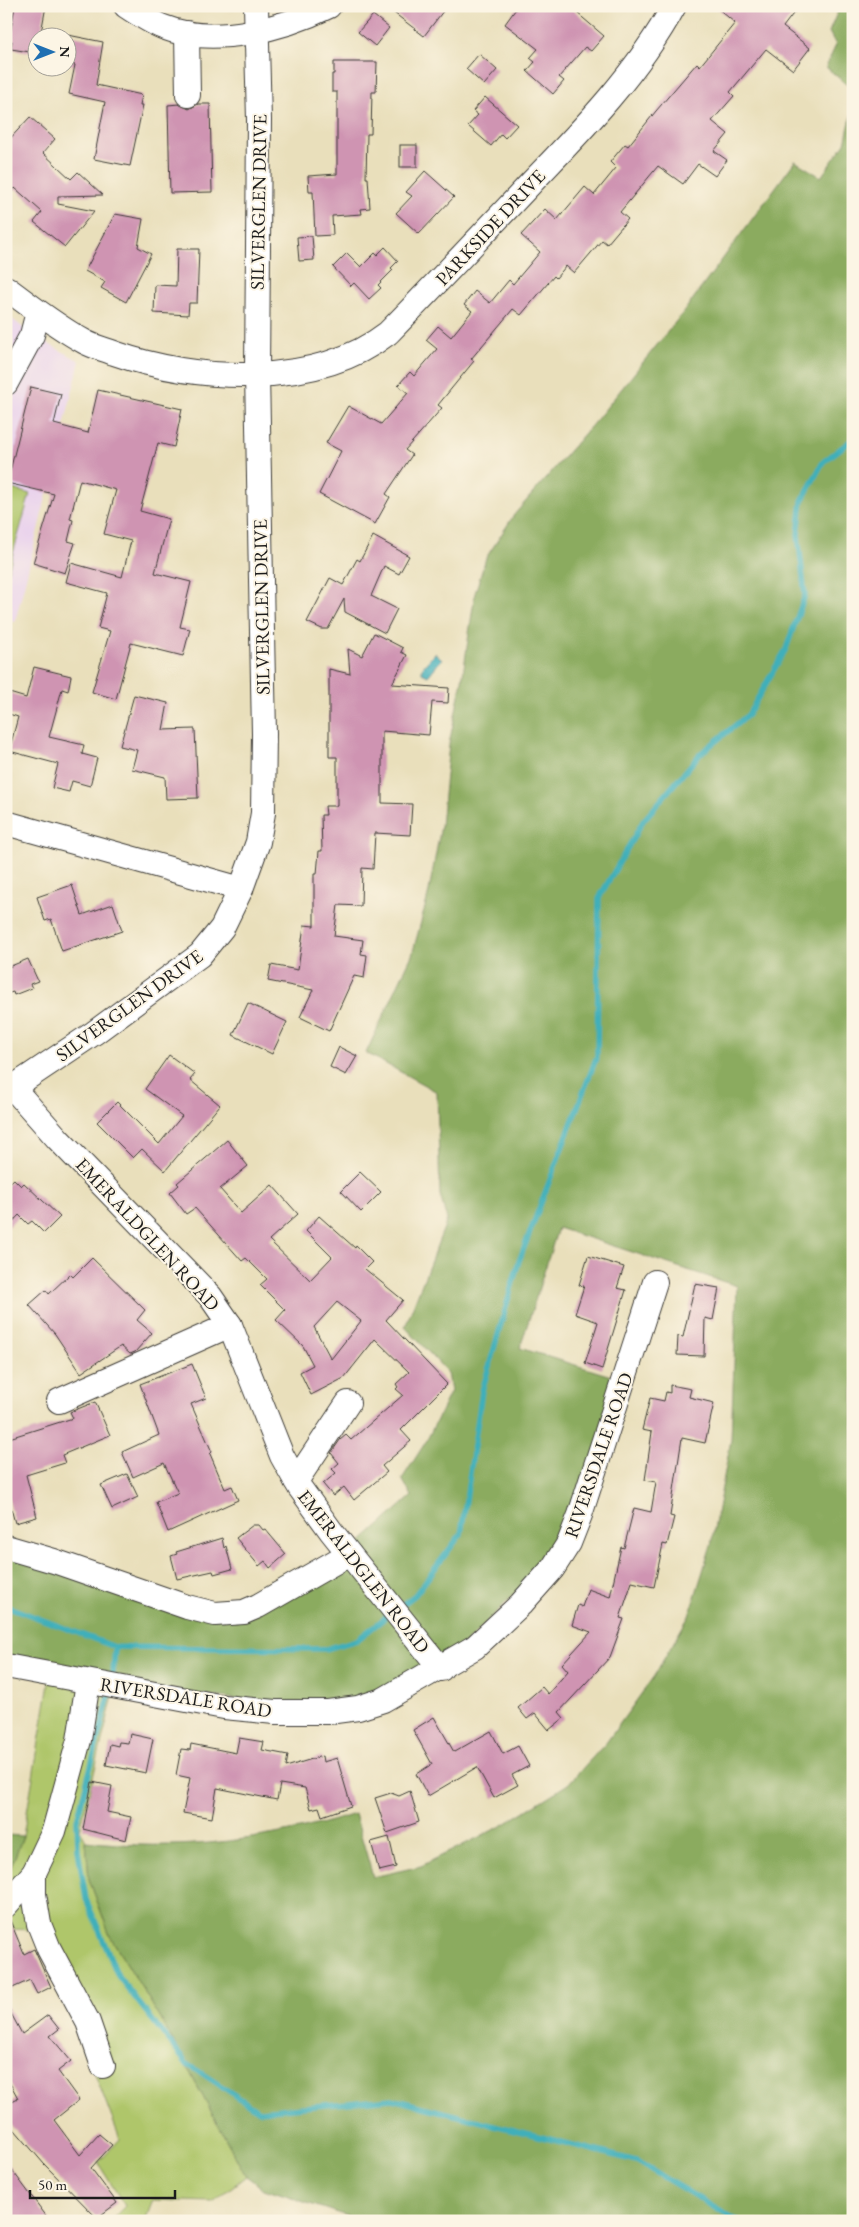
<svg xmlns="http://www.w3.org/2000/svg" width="859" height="2227" font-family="'EB Garamond',serif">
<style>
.built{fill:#e9d2ed}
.green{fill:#afc66b;stroke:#667144}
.forest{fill:#8bab5f;stroke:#54643e}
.water{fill:#3fafba;stroke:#2e666b}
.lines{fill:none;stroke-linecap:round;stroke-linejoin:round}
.stream{stroke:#3fafba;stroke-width:5.5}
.building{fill:#cf94b2;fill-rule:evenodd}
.minor-casing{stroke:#3b3934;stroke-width:26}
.minor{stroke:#fff;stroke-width:24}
.labels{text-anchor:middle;stroke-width:4;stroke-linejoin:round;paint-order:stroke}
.street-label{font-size:19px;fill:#1c1c1c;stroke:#fcf5e5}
</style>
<rect width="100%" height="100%" fill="#fcf5e5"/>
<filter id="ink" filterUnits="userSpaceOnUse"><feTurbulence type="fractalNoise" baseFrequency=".02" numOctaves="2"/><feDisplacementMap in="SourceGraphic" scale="10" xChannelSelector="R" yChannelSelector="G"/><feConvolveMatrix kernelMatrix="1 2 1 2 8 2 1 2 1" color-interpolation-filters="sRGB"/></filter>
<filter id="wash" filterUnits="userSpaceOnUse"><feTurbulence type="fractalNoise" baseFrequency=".0096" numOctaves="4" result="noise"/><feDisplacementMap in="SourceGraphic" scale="20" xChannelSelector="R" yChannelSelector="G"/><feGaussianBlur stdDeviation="1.12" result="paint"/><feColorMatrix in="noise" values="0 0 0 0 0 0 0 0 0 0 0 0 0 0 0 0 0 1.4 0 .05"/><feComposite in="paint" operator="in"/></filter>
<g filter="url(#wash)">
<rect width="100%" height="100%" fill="#e9dfbb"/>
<!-- built -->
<polygon class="built" points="6,314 32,335 80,361 15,622 6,620"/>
<!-- green -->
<g class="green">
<polygon points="6,487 30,494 6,578"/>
<polygon points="50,1677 115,1688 80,1830 86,1841 89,1879 110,1936 161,2019 246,2176 213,2202 153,2200 145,2221 115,2221 114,2217 125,2206 98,2163 120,2139 51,1960 36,1930 6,1929 6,1874 9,1872 23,1836"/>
</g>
<!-- forest -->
<g class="forest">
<polygon points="840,6 853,6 853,90 826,67 836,45 829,32"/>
<path d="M853 109V2221H362L264 2189 246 2176 161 2019 110 1936 89 1879 86 1841C175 1852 270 1841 355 1814L373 1877 421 1866 503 1825 568 1784 606 1743 654 1676 689 1616 711 1545 731 1440 737 1286 558 1228 520 1348 621 1379 570 1538 440 1669 328 1711 6 1669V1547L215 1614 348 1554 412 1496 402 1479 427 1440 451 1391 448 1373 405 1327 447 1220 440 1195 437 1092 366 1053 412 955 428 896 441 826 449 744 462 681 475 593 486 558 514 515 598 418 682 314 795 161 821 177 845 143Z"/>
<polygon points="6,1835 23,1836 9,1872 6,1874"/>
</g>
<!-- water -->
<polygon class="water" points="435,653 442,659 428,676 422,673 422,668"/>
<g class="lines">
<!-- stream -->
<g class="stream">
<polyline points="6,1606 115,1647 326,1649 357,1640 391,1613"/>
<polyline points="398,1608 415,1595 461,1534 482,1391 519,1261 597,1056 599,898 643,821 700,754 748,715 786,649 805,595 798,535 802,501 823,462 853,439"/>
<polyline points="113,1673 115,1647"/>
<polyline points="109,1696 77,1820 78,1850 86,1899 118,1976 186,2063 259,2111 392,2099 636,2161 737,2221"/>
</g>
</g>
<g id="blocks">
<!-- building -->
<g class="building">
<polygon points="15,6 46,6 40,38 38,38 38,46 31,45 30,52 11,49 12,41 9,40"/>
<polygon points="385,6 447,6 424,36"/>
<polygon points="518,6 569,6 604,36 591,51 585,47 559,77 564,81 553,94 527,71 535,62 530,58 538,49 505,24"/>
<polygon points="715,6 799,6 783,27 810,48 793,70 766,49 730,92 734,96 712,121 728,134 714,151 727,160 715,176 698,164 683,184 658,166 620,212 628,219 607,244 602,240 574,273 566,266 556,278 554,276 521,315 513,309 471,359 474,361 438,405 442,408 405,450 412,455 386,494 390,497 375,524 319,494 341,451 326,443 348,406 381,424 408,393 398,385 410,372 414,376 437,349 426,340 438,326 451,337 472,311 464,305 475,291 490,303 509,280 513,284 540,252 521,235 545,209 557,220 585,187 594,195 616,168 610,162 625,144 628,146 656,111 697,63 700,66 735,23"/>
<polygon points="373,15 389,28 375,46 358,32"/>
<polygon points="68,35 103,42 96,85 142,95 140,105 143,105 130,166 94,159 105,102 69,94 75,65 68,64"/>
<polygon points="479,54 497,70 484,85 466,69"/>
<polygon points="334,62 377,62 376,92 372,92 371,134 367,134 366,178 368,178 370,208 361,209 362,214 332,216 333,235 315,236 313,192 309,192 308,176 337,174 337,92 332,92 332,74 334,74"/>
<polygon points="485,97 517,125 505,138 501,134 491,146 468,126 478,115 473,111"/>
<polygon points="179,104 189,109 198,104 210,104 212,192 170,193 168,105"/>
<polygon points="30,117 55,139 43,153 71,179 78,172 103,195 58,196 58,204 94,211 65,247 34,222 42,212 15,188 6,198 6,143"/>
<rect x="400" y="145" width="17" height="22"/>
<polygon points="425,171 454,197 419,234 396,213 412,196 406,192"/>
<polygon points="115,214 143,219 138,247 151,254 126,302 101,288 105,282 85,271"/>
<polygon points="312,236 314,260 299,261 297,237"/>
<polygon points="385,247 398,261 391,268 393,270 378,285 381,288 369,299 354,283 351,286 333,267 347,253 361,267 375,253 377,255"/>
<polygon points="177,249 199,249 197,303 189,303 188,315 154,313 155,285 176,286"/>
<polygon points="31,387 61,394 54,424 88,433 98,390 182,409 174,447 158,443 140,511 169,519 155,573 191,582 180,627 190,629 183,656 131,643 116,699 92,692 110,631 98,628 107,593 66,582 71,563 122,577 131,541 104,534 116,490 80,480 70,519 73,520 68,541 75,543 65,573 33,563 54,494 7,483"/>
<polygon points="373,536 409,556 399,574 384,566 371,596 397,609 385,633 345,612 344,599 328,629 322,629 307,622 330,578 343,585 357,559 360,561"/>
<polygon points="374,633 403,648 401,652 407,655 392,684 449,688 448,703 432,702 429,735 382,731 382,803 412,804 410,835 375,833 373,869 362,868 361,906 338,905 334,936 363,940 361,954 367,955 364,978 354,976 329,1031 300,1017 313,990 268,981 271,965 298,970 304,925 314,926 314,874 317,874 319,851 322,851 321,815 326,815 325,806 337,806 337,757 329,757 329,669 350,674 348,649 362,656"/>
<polygon points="34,667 71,676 68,691 62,689 49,737 84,745 82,754 97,758 90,786 72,781 69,792 52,788 58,764 9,751 18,717 6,713 6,692 26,698"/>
<polygon points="134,695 168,703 163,730 195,729 198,798 166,799 165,777 132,769 137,750 120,746"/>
<polygon points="72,885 82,915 113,904 122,931 62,951 51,919 45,921 37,897"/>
<polygon points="28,959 38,981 30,984 32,988 14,995 13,992 6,994 6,968"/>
<polygon points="248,1003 287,1022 272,1054 233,1035"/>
<polygon points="339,1047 357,1056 346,1075 330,1067"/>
<polygon points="169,1055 195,1074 190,1080 220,1105 165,1171 142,1149 133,1158 97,1122 117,1102 159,1144 182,1116 145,1089"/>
<path d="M227 1140 248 1166 220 1189 241 1213 272 1185 298 1214 269 1240 310 1280 332 1257 306 1231 319 1216 355 1248 356 1246 372 1262 365 1269 403 1300 386 1320 447 1384 401 1430 411 1441 382 1466 387 1472 354 1500 344 1487 333 1496 323 1484 336 1473 332 1469 339 1463 331 1453 340 1440 346 1435 351 1440 403 1395 396 1389 398 1387 396 1384 409 1372 375 1339 344 1378 311 1395 300 1372 313 1365 303 1346 276 1320 285 1310 260 1285 267 1279 246 1258 242 1261 195 1208 186 1214 170 1193 179 1185 177 1183ZM337 1302 361 1321 331 1359 314 1327Z"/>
<polygon points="360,1172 381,1192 361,1212 341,1191"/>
<polygon points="14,1179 21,1186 24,1183 60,1217 44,1233 32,1221 28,1224 19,1215 6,1229 6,1186"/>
<polygon points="588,1256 624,1267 617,1288 626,1290 602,1369 585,1363 598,1322 575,1314 584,1286 579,1285"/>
<polygon points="92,1258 145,1310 137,1320 152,1333 135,1352 130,1354 121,1346 81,1373 55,1334 29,1305 46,1290 49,1294 70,1274 73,1277"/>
<polygon points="695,1284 719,1288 713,1320 705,1318 704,1356 677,1355 678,1336 683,1337"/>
<polygon points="192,1364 206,1398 191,1404 212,1452 210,1454 225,1489 232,1486 238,1500 168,1532 156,1502 178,1493 164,1463 133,1477 122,1452 159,1435 140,1384"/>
<polygon points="670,1385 691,1389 689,1397 714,1403 705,1443 682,1438 670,1516 674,1517 667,1545 663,1544 654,1587 632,1582 620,1618 624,1619 610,1657 559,1712 564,1718 549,1730 535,1713 527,1719 518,1708 542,1687 548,1694 568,1671 562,1664 591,1632 572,1625 578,1605 582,1607 588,1589 610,1597 621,1547 624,1548 634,1508 651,1512 656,1482 645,1480 652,1432 642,1430 650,1398 664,1401 666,1392 670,1393"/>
<polygon points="95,1402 110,1435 62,1455 65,1463 26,1475 37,1517 15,1523 6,1490 6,1439 73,1418 70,1412"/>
<polygon points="127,1474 138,1497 112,1509 101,1485"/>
<polygon points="253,1525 259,1525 263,1530 265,1529 286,1554 270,1568 265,1561 259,1566 236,1538"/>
<polygon points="222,1538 224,1548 226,1546 232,1569 214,1574 213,1571 177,1579 171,1556 177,1554 176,1552"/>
<polygon points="434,1717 454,1752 491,1731 503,1754 518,1746 529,1766 512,1775 518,1785 494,1798 477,1767 428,1796 416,1774 432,1764 413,1730"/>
<polygon points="130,1734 153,1739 146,1773 106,1765 110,1744 118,1746 119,1742 128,1743"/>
<polygon points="239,1738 264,1742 262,1750 288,1755 286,1767 322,1756 323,1762 337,1758 351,1806 322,1816 319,1807 311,1809 305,1788 280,1784 277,1800 217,1788 212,1818 183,1813 190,1778 176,1775 181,1749 190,1750 191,1744 236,1753"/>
<polygon points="92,1782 112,1786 107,1812 131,1817 126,1840 83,1829"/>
<polygon points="410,1791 419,1822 387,1833 375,1798 391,1793 399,1796"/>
<polygon points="389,1837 396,1867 379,1871 371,1842"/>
<polygon points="6,1918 9,1918 24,1954 34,1949 51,1987 37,1994 30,1980 6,1991"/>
<polygon points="6,2004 22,2034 48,2015 59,2029 50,2036 71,2061 58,2071 79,2100 54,2120 80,2155 99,2134 112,2145 91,2168 117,2203 97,2218 44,2164 9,2123 6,2115 6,2104 18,2098 6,2076"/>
<polygon points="6,2162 50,2221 6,2221"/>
</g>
</g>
</g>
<g filter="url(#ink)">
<use href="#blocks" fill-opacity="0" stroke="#3b3934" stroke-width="1"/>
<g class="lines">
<!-- minor casing -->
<g class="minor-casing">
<g id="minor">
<path d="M126 6C138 14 150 22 163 27 213 47 283 29 329 6"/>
<polyline points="187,33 188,95"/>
<path d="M6 288C32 307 57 327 85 342 94 347 104 349 114 353 196 382 316 389 388 333 437 283 485 232 533 181 585 127 638 72 674 6"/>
<polyline points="6,383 32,335 38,312"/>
<polyline points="6,823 241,889"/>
<polyline points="13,1088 58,1139 210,1296 230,1325 282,1456 300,1488 331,1531 441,1669"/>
<polyline points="6,1092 94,1033 200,955 222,928 241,889 258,842 263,813 264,734 257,374 259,120 256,6"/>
<polyline points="59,1401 230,1325"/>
<polyline points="296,1481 348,1403"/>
<polyline points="6,1547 54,1561 187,1607 215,1614 244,1612 258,1606 349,1554"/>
<polyline points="6,1666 224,1707 275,1712 328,1712 358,1708 383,1700 475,1647 521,1604 553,1568 569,1543 580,1515 655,1282"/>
<polyline points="88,1682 79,1740 54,1831 34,1873 34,1894 39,1924 49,1949 88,2022 103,2066"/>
<polyline points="6,1905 34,1873"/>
</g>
</g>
<!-- minor -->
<use href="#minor" class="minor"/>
</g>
</g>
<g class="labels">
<!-- street labels -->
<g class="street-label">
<text transform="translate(258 202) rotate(-89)" y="7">SILVERGLEN DRIVE</text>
<text transform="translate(490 227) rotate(-47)" y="7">PARKSIDE DRIVE</text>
<text transform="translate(261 607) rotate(-91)" y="7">SILVERGLEN DRIVE</text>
<text transform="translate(129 1005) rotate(-36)" y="7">SILVERGLEN DRIVE</text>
<text transform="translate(148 1234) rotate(47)" y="7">EMERALDGLEN ROAD</text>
<text transform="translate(598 1455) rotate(-71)" y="7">RIVERSDALE ROAD</text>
<text transform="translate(364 1571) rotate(52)" y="7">EMERALDGLEN ROAD</text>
<text transform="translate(186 1697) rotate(9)" y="7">RIVERSDALE ROAD</text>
</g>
</g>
<!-- margin -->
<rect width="859" height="2227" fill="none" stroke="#fcf5e5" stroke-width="25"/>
<!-- north arrow -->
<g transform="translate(52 52) rotate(90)"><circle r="24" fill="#fcf5e5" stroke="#a29e95"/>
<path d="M0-4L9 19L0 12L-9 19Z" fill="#1f6fb2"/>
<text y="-8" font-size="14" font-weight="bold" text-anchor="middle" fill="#1c1c1c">N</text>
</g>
<!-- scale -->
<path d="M30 2190v8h145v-8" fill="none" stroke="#1c1c1c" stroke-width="2.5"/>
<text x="38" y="2190" font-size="15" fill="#1c1c1c" stroke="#fcf5e5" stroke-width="4" paint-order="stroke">50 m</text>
</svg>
